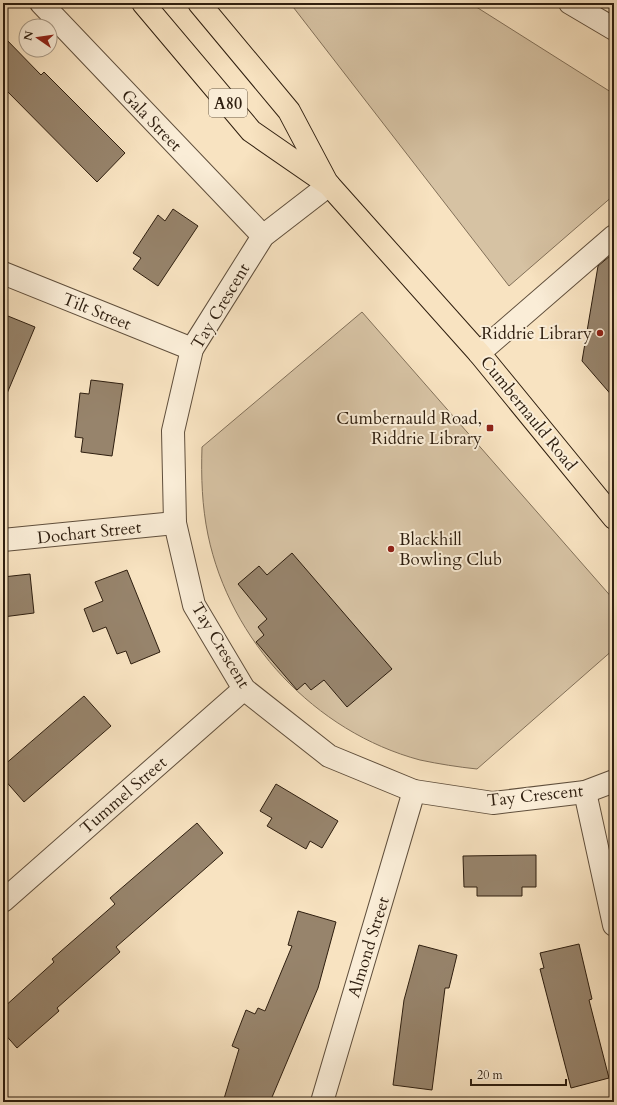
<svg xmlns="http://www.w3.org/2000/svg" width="617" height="1105" font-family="Cardo,serif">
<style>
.green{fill:#d6c2a3;stroke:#827059}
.building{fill:#97846c;stroke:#2e1e0f}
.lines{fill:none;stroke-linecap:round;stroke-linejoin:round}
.street-casing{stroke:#604f3c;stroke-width:24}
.primary-casing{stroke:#2e1e0f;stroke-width:24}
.street{stroke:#faedd7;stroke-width:22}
.primary{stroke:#f8e3c1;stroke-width:22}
.poi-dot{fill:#8f2418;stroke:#faedd7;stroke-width:1.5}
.labels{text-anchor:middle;stroke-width:4;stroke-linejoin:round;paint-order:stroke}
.shield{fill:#faedd7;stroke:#6b5c4b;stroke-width:1}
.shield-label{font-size:16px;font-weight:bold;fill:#2e1e0f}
.street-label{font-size:17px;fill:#2e1e0f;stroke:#faedd7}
.poi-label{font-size:17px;fill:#2e1e0f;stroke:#faedd7;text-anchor:end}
</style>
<rect width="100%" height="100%" fill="#f8e3c1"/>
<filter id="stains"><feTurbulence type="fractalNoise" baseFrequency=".005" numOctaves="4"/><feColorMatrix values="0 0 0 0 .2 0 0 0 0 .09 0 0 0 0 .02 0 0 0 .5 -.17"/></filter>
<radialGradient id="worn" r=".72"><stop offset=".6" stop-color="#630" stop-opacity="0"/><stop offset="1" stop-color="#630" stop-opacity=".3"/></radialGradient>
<!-- green -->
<g class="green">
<polygon points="290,3 470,3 614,94 614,195 509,286"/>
<path d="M362 312 614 600V649L477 769C458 767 439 764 420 760 315 732 230 641 208 535 202 506 201 477 202 447Z"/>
</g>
<!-- building -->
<g class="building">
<polygon points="3,36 41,75 44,72 125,153 97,182 3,87"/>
<polygon points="173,209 198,226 158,286 133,269 141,258 133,253 158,215 165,221"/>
<polygon points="611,255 614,255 614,398 582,361 598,266"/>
<polygon points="3,314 35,327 3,403"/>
<polygon points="91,380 123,384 112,456 81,452 83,438 75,437 80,393 89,394"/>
<polygon points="292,553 392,669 347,707 324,680 311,690 305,683 297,690 256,642 264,635 258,627 267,619 238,584 259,566 267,575"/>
<polygon points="127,570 160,652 131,664 126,651 117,654 106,627 93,632 84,609 103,601 95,582"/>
<polygon points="30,574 34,613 3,617 3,577"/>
<polygon points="84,696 111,726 24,802 3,778 3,766"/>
<polygon points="276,784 338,821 322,848 310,841 306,849 267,826 272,818 260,811"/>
<polygon points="197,823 223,853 116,947 120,952 57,1008 59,1011 17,1048 3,1032 3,1008 54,962 52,959 115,904 110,898"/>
<polygon points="536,855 536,887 522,887 522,896 477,896 477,887 464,887 463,856"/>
<polygon points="298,911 336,922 318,988 270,1102 223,1102 239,1049 232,1046 246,1010 255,1014 258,1008 265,1011 292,946 288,945"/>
<polygon points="579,944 592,999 589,1000 609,1078 571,1088 540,969 544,968 540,953"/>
<polygon points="419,945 457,955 449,988 445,988 432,1090 393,1085 404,1000"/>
</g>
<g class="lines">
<!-- street casing -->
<g class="street-casing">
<g id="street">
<polyline points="41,3 263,236"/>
<polyline points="570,3 614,29"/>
<polyline points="329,185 263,236 192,349 173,431 175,523 194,605 244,689 329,756 414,791 493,803 585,792 614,781"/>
<polyline points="3,273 192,349"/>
<polyline points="479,353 614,236"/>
<polyline points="3,540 175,523"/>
<polyline points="585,792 614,925"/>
<polyline points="3,901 244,689"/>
<polyline points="322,1102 414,791"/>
</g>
</g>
<!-- primary casing -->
<g class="primary-casing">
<g id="primary">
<polyline points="143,3 251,131 329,185 479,353 614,518"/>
<polyline points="199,3 289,111 326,181"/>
</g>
</g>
<!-- street -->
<use href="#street" class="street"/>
<!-- primary -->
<use href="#primary" class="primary"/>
</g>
<!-- markers -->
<g class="poi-dot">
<circle cx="600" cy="333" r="4"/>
<rect x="486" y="424" width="8" height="8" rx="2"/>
<circle cx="391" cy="549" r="4"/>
</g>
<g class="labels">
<!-- shield labels -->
<rect class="shield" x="209" y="89" width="38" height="28" rx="3"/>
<g class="shield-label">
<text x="228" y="109">A80</text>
</g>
<!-- street labels -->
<g class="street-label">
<text transform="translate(152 120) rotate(46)" y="6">Gala Street</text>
<text transform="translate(220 306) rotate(-59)" y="6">Tay Crescent</text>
<text transform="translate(97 311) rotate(22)" y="6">Tilt Street</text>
<text transform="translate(529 413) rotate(51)" y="6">Cumbernauld Road</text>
<text transform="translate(89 532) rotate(-6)" y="6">Dochart Street</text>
<text transform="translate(221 645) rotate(59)" y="6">Tay Crescent</text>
<text transform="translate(123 795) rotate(-41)" y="6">Tummel Street</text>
<text transform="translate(535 795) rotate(-6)" y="6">Tay Crescent</text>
<text transform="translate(368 947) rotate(-73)" y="6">Almond Street</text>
</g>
<!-- poi labels -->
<g class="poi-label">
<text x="592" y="339">Riddrie Library</text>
<text x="482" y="424">Cumbernauld Road,<tspan x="482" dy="20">Riddrie Library</tspan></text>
<text x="399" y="545" text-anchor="start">Blackhill<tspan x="399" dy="20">Bowling Club</tspan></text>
</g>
</g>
<!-- margin -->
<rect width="617" height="1105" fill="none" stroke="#f8e3c1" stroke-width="16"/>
<rect x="4" y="4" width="609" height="1097" fill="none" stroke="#2e1e0f" stroke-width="2"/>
<rect x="8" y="8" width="601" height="1089" fill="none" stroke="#2e1e0f"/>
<!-- north arrow -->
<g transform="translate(38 38) rotate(283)"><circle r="19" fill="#faedd7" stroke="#a89a87"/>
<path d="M0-3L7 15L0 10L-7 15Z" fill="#8f2418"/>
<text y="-6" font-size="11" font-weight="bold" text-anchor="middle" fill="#2e1e0f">N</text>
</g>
<!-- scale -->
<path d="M471 1079v6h95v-6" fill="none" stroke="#2e1e0f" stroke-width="2"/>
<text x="477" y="1079" font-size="12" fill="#2e1e0f" stroke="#faedd7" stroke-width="3" paint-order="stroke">20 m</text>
<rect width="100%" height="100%" filter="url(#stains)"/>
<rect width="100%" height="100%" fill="url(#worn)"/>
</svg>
